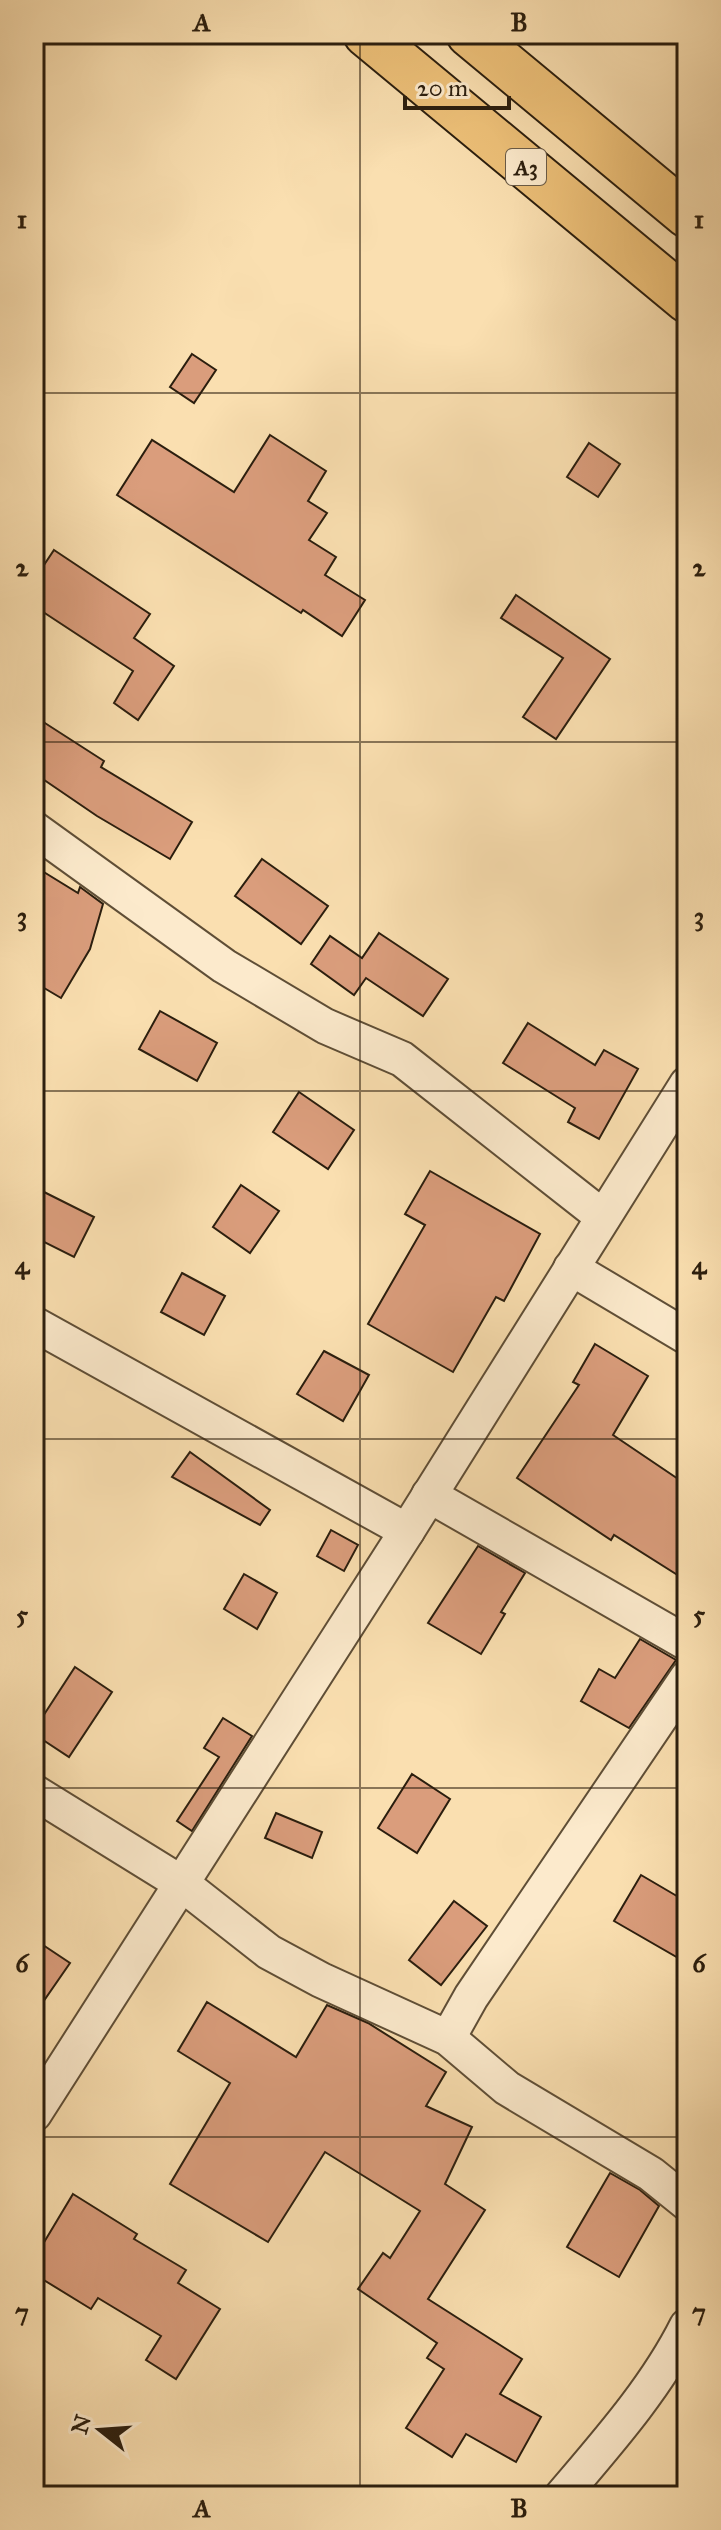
<svg xmlns="http://www.w3.org/2000/svg" width="721" height="2530" font-family="'IM FELL Great Primer',serif">
<style>
.building{fill:#da9d7c;stroke:#2b1e0e;stroke-width:2}
.lines{fill:none;stroke-linecap:round;stroke-linejoin:round}
.minor-casing{stroke:#5f4e36;stroke-width:38}
.trunk-casing{stroke:#2b1e0e;stroke-width:48}
.minor{stroke:#fceacc;stroke-width:34}
.trunk{stroke:#edc078;stroke-width:44}
.grid{fill:none;stroke:#2b1e0e;stroke-width:2;stroke-opacity:0.55}
.labels{text-anchor:middle;stroke-width:6;stroke-linejoin:round;paint-order:stroke}
.shield{fill:#fceacc;stroke:#6a5b47;stroke-width:2}
.shield-label{font-size:22px;font-weight:bold;fill:#2b1e0e}
.neatline{fill:none;stroke:#2b1e0e;stroke-width:3}
.grid-label{font-size:26px;text-anchor:middle;font-weight:bold;fill:#2b1e0e}
</style>
<rect width="100%" height="100%" fill="#fadfb0"/>
<filter id="stains"><feTurbulence type="fractalNoise" baseFrequency=".0025" numOctaves="4"/><feColorMatrix values="0 0 0 0 .2 0 0 0 0 .09 0 0 0 0 .02 0 0 0 .5 -.17"/></filter>
<radialGradient id="worn" r=".72"><stop offset=".6" stop-color="#630" stop-opacity="0"/><stop offset="1" stop-color="#630" stop-opacity=".3"/></radialGradient>
<!-- building -->
<g class="building">
<polygon points="192,354 216,370 194,403 170,387"/>
<polygon points="270,435 326,471 308,501 327,513 309,540 336,557 325,575 365,600 342,636 303,610 301,613 117,495 152,440 234,492"/>
<polygon points="589,443 620,464 598,497 567,477"/>
<polygon points="54,550 150,614 134,638 174,666 138,720 114,703 133,671 34,606 34,580"/>
<polygon points="516,595 610,659 556,739 523,717 563,658 501,618"/>
<polygon points="34,716 104,761 101,767 192,822 170,859 97,816 34,773"/>
<polygon points="262,859 328,906 301,944 235,896"/>
<polygon points="34,866 78,893 80,887 103,904 90,949 61,998 34,982"/>
<polygon points="379,933 448,979 423,1016 366,978 354,995 311,964 330,936 362,958"/>
<polygon points="160,1011 217,1043 197,1081 139,1049"/>
<polygon points="528,1023 595,1065 604,1050 638,1069 599,1139 568,1122 575,1108 503,1063"/>
<polygon points="299,1092 354,1130 328,1169 273,1132"/>
<polygon points="430,1171 540,1234 504,1301 496,1297 453,1372 368,1324 425,1225 405,1214"/>
<polygon points="241,1185 279,1211 250,1253 213,1227"/>
<polygon points="44,1192 94,1217 74,1257 34,1237 34,1211"/>
<polygon points="182,1273 225,1296 204,1335 161,1312"/>
<polygon points="595,1344 648,1376 613,1435 687,1485 687,1581 614,1535 611,1540 517,1478 579,1385 573,1382"/>
<polygon points="324,1351 369,1375 343,1421 297,1394"/>
<polygon points="190,1452 270,1510 260,1525 172,1477"/>
<polygon points="331,1530 358,1545 344,1571 317,1556"/>
<polygon points="478,1546 525,1573 501,1612 505,1614 481,1654 428,1623"/>
<polygon points="244,1574 277,1593 257,1629 224,1609"/>
<polygon points="640,1639 676,1660 629,1728 581,1701 599,1669 615,1678"/>
<polygon points="75,1667 112,1692 69,1757 34,1734 34,1730"/>
<polygon points="223,1718 252,1736 192,1831 177,1821 219,1757 204,1748"/>
<polygon points="412,1774 450,1799 417,1853 378,1828"/>
<polygon points="276,1813 322,1832 312,1858 265,1838"/>
<polygon points="641,1875 687,1902 687,1963 614,1921"/>
<polygon points="454,1901 487,1926 441,1985 409,1960"/>
<polygon points="34,1939 70,1963 34,2015"/>
<polygon points="207,2002 296,2057 327,2005 368,2023 446,2072 426,2106 472,2127 445,2184 485,2210 428,2299 522,2359 500,2394 541,2417 516,2462 466,2434 452,2457 406,2428 444,2369 427,2358 437,2343 358,2289 383,2253 390,2258 420,2211 325,2152 268,2242 170,2184 230,2083 178,2051"/>
<polygon points="610,2173 640,2190 659,2206 619,2277 567,2247"/>
<polygon points="73,2194 137,2234 134,2239 186,2270 178,2283 220,2309 176,2379 146,2360 161,2336 98,2298 91,2309 34,2274 34,2259"/>
</g>
<g class="lines">
<!-- minor casing -->
<g class="minor-casing">
<g id="minor">
<polyline points="34,829 224,966 325,1026 402,1059 603,1217"/>
<polyline points="571,1268 687,1337"/>
<polyline points="34,1324 407,1531"/>
<polyline points="429,1495 687,1643"/>
<polyline points="34,1792 181,1883 269,1952 321,1980 448,2038 507,2088 651,2174 687,2203"/>
<polyline points="448,2038 471,1997 687,1678"/>
<polyline points="34,2114 407,1531 687,1084"/>
<path d="M562 2496C607 2443 656 2388 687 2326"/>
</g>
</g>
<!-- trunk casing -->
<g class="trunk-casing">
<g id="trunk">
<polyline points="366,34 687,300"/>
<polyline points="469,34 687,215"/>
</g>
</g>
<!-- minor -->
<use href="#minor" class="minor"/>
<!-- trunk -->
<use href="#trunk" class="trunk"/>
</g>
<!-- grid -->
<path class="grid" d="M360 34V2496M34 393H687M34 742H687M34 1091H687M34 1439H687M34 1788H687M34 2137H687"/>
<g class="labels">
<!-- shield labels -->
<rect class="shield" x="506" y="149" width="40" height="36" rx="6"/>
<g class="shield-label">
<text x="526" y="175">A3</text>
</g>
</g>
<!-- margin -->
<rect width="721" height="2530" fill="none" stroke="#fadfb0" stroke-width="88"/>
<!-- north arrow -->
<g transform="translate(100 2430) rotate(287)" stroke="#fceacc" stroke-width="6" paint-order="stroke">
<path d="M0-6L14 30L0 20L-14 30Z" fill="#2b1e0e"/>
<text y="-12" font-size="22" font-weight="bold" text-anchor="middle" fill="#2b1e0e">N</text>
</g>
<!-- scale -->
<path d="M405 96v12h104v-12" fill="none" stroke="#2b1e0e" stroke-width="4"/>
<text x="417" y="96" font-size="24" fill="#2b1e0e" stroke="#fceacc" stroke-width="6" paint-order="stroke">20 m</text>
<rect x="44" y="44" width="633" height="2442" class="neatline"/>
<g class="grid-label">
<text x="202" y="31">A</text>
<text x="519" y="31">B</text>
<text x="22" y="228">1</text>
<text x="699" y="228">1</text>
<text x="22" y="576">2</text>
<text x="699" y="576">2</text>
<text x="22" y="925">3</text>
<text x="699" y="925">3</text>
<text x="22" y="1274">4</text>
<text x="699" y="1274">4</text>
<text x="22" y="1623">5</text>
<text x="699" y="1623">5</text>
<text x="22" y="1972">6</text>
<text x="699" y="1972">6</text>
<text x="22" y="2321">7</text>
<text x="699" y="2321">7</text>
<text x="202" y="2517">A</text>
<text x="519" y="2517">B</text>
</g>
<rect width="100%" height="100%" filter="url(#stains)"/>
<rect width="100%" height="100%" fill="url(#worn)"/>
</svg>
